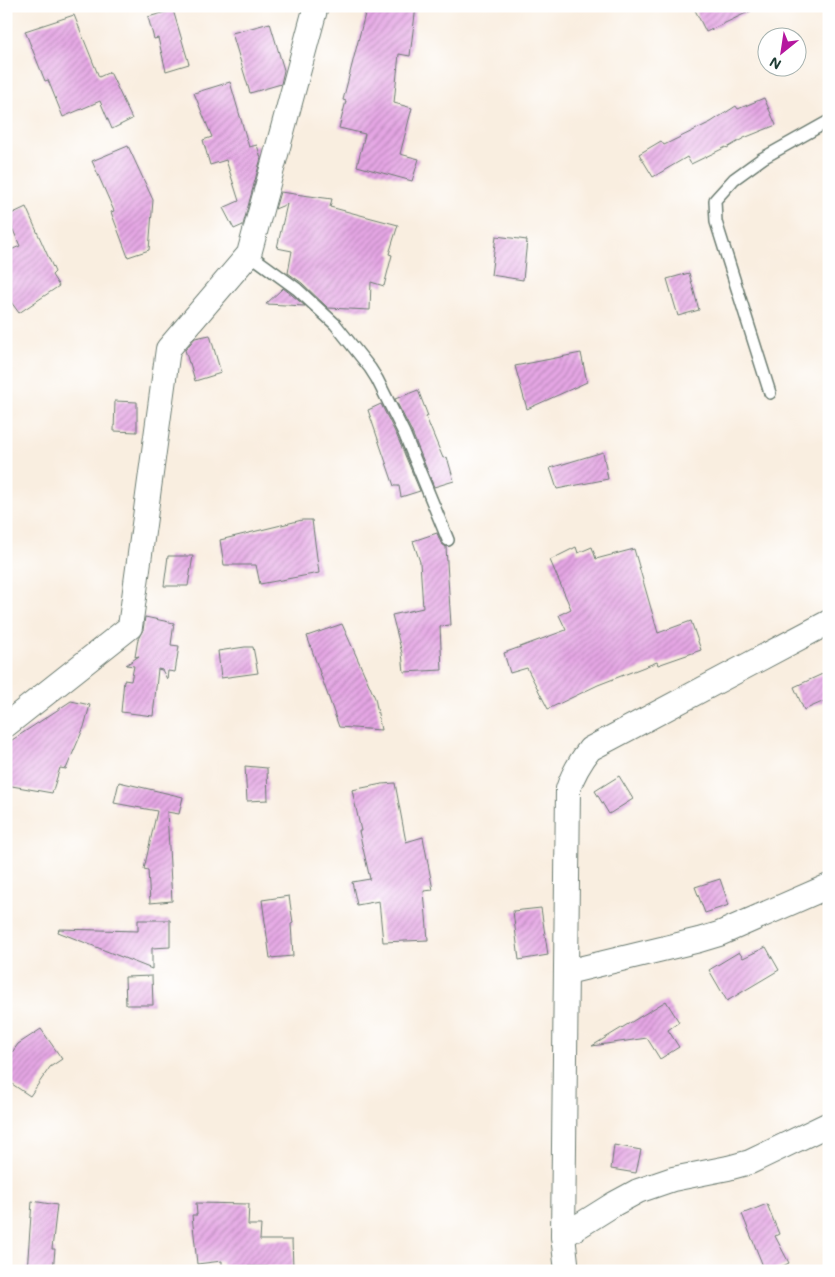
<svg xmlns="http://www.w3.org/2000/svg" width="835" height="1277" font-family="Mali,sans-serif">
<style>
.building{fill:url(#building-hatch)}
.lines{fill:none;stroke-linecap:round;stroke-linejoin:round}
.lane-casing{stroke:#6b7b70;stroke-width:14}
.street-casing{stroke:#6b7b70;stroke-width:26}
.lane{stroke:#fff;stroke-width:11}
.street{stroke:#fff;stroke-width:24}
</style>
<defs>
<pattern id="building-hatch" width="6" height="6" patternUnits="userSpaceOnUse" patternTransform="scale(1.25)"><rect width="6" height="6" fill="#e5a6e4"/><path d="M-1 1l2-2M0 6l6-6M5 7l2-2" fill="none" stroke="#b988ba"/></pattern>
</defs>
<rect width="100%" height="100%" fill="#fff"/>
<filter id="ink" filterUnits="userSpaceOnUse"><feTurbulence type="fractalNoise" baseFrequency=".02" numOctaves="2"/><feDisplacementMap in="SourceGraphic" scale="10" xChannelSelector="R" yChannelSelector="G"/><feConvolveMatrix kernelMatrix="1 2 1 2 8 2 1 2 1" color-interpolation-filters="sRGB"/></filter>
<filter id="wash" filterUnits="userSpaceOnUse"><feTurbulence type="fractalNoise" baseFrequency=".0096" numOctaves="4" result="noise"/><feDisplacementMap in="SourceGraphic" scale="20" xChannelSelector="R" yChannelSelector="G"/><feGaussianBlur stdDeviation="1.12" result="paint"/><feColorMatrix in="noise" values="0 0 0 0 0 0 0 0 0 0 0 0 0 0 0 0 0 1.4 0 .05"/><feComposite in="paint" operator="in"/></filter>
<g filter="url(#wash)">
<rect width="100%" height="100%" fill="#f9eee0"/>
<g id="blocks">
<!-- building -->
<g class="building">
<polygon points="367,6 416,6 410,56 399,54 394,103 412,108 400,154 419,159 412,181 357,166 365,134 339,128 346,101 343,100"/>
<polygon points="693,6 761,6 706,32"/>
<polygon points="173,10 189,64 166,71 158,38 154,39 148,17"/>
<polygon points="74,15 99,77 110,72 132,119 112,129 100,101 63,117 48,80 45,81 25,31"/>
<polygon points="270,23 284,70 281,84 250,93 232,33"/>
<polygon points="230,82 249,147 257,145 261,158 243,225 234,229 223,208 239,201 226,160 210,165 203,140 212,137 194,93"/>
<polygon points="764,98 776,125 744,138 727,148 726,147 691,164 687,157 653,177 639,154 661,141 664,145 711,122 736,106 738,109"/>
<polygon points="128,146 153,200 149,250 128,257 111,212 114,211 92,161"/>
<polygon points="280,192 332,199 330,207 398,225 389,254 392,255 384,286 371,282 370,310 328,308 302,283 288,273 292,251 277,248 287,204 275,209"/>
<polygon points="26,207 55,272 52,275 59,286 19,313 6,295 6,252 20,246 7,216"/>
<polygon points="496,236 527,240 523,280 491,275"/>
<polygon points="689,273 699,310 678,316 667,279"/>
<polygon points="283,288 292,295 305,306 266,304"/>
<polygon points="210,335 221,373 195,381 190,363 189,363 185,350 195,338"/>
<polygon points="581,353 587,382 527,409 515,366"/>
<polygon points="418,390 428,416 426,417 443,458 447,457 454,481 434,487 411,430 395,399"/>
<polygon points="115,401 137,402 137,432 114,431"/>
<polygon points="381,404 397,436 420,491 401,497 399,486 394,486 368,410"/>
<polygon points="603,452 608,479 557,489 550,468"/>
<polygon points="302,520 312,520 319,573 260,584 256,565 224,565 220,540"/>
<polygon points="437,533 441,543 446,547 451,625 440,626 442,670 404,672 402,653 392,615 423,608 420,562 413,541"/>
<polygon points="576,547 578,553 592,547 596,559 634,549 658,633 691,621 701,650 658,665 657,662 598,685 548,709 527,668 510,673 504,653 566,630 559,615 571,609 550,560"/>
<polygon points="168,556 193,556 188,586 164,586"/>
<polygon points="145,617 174,623 171,645 179,646 175,672 168,671 167,679 162,670 158,669 153,716 121,712 124,680 131,681 134,666 126,665 139,656 135,657 138,639 143,630"/>
<polygon points="342,624 375,698 381,730 339,727 307,636"/>
<polygon points="245,647 253,647 258,673 221,678 218,651"/>
<polygon points="829,671 829,699 804,710 794,687"/>
<polygon points="71,701 90,705 84,727 66,769 60,768 52,793 6,785 6,744"/>
<polygon points="245,766 267,768 268,800 247,801"/>
<polygon points="619,776 633,799 609,814 595,791"/>
<polygon points="119,782 183,797 179,814 167,812 172,901 150,903 148,870 144,869 157,811 114,803"/>
<polygon points="395,783 406,842 423,837 433,890 424,891 428,940 383,942 379,901 357,905 352,882 370,879 359,831 361,831 352,790 382,784"/>
<polygon points="720,879 729,905 705,913 695,887"/>
<polygon points="289,896 293,923 291,924 293,956 270,958 262,900"/>
<polygon points="541,908 548,955 519,960 513,911"/>
<polygon points="138,920 170,920 170,947 152,948 152,969 58,932 59,929 138,931"/>
<polygon points="766,947 779,970 727,1001 709,970 739,952 743,958"/>
<polygon points="152,976 153,1005 126,1005 125,977"/>
<polygon points="666,1001 679,1022 668,1030 679,1047 660,1059 647,1038 592,1046"/>
<polygon points="41,1029 62,1059 50,1067 30,1096 6,1080 6,1061 18,1044"/>
<polygon points="614,1145 641,1150 636,1173 611,1169"/>
<polygon points="32,1201 57,1205 52,1249 55,1249 53,1271 27,1271"/>
<polygon points="196,1203 249,1204 248,1225 261,1225 260,1240 292,1240 293,1267 222,1266 222,1261 197,1264 192,1215 197,1215"/>
<polygon points="767,1204 779,1234 775,1236 789,1263 773,1271 765,1271 742,1214"/>
</g>
</g>
</g>
<g filter="url(#ink)">
<use href="#blocks" fill-opacity="0" stroke="#6b7b70" stroke-width="1"/>
<g class="lines">
<!-- lane casing -->
<g class="lane-casing">
<g id="lane">
<polyline points="249,254 297,289 335,324 370,368 377,379 404,433 448,540"/>
<polyline points="770,393 716,222 715,200 734,179 763,158 829,121"/>
</g>
</g>
<!-- street casing -->
<g class="street-casing">
<g id="street">
<polyline points="6,725 130,627 168,349 249,254 316,6"/>
<polyline points="567,972 699,940 719,934 829,886"/>
<polyline points="563,1236 614,1204 638,1191 673,1179 728,1168 750,1162 829,1124"/>
<path d="M567 1271 563 1236 568 789C573 774 580 762 590 749L829 622"/>
</g>
</g>
<!-- lane -->
<use href="#lane" class="lane"/>
<!-- street -->
<use href="#street" class="street"/>
</g>
</g>
<!-- margin -->
<rect width="835" height="1277" fill="none" stroke="#fff" stroke-width="25"/>
<!-- north arrow -->
<g transform="translate(782 52) rotate(210)"><circle r="24" fill="#ffffff" stroke="#a5b1ae"/>
<path d="M0-4L9 19L0 12L-9 19Z" fill="#b5179e"/>
<text y="-8" font-size="14" font-weight="bold" text-anchor="middle" fill="#1f3d34">N</text>
</g>
</svg>
